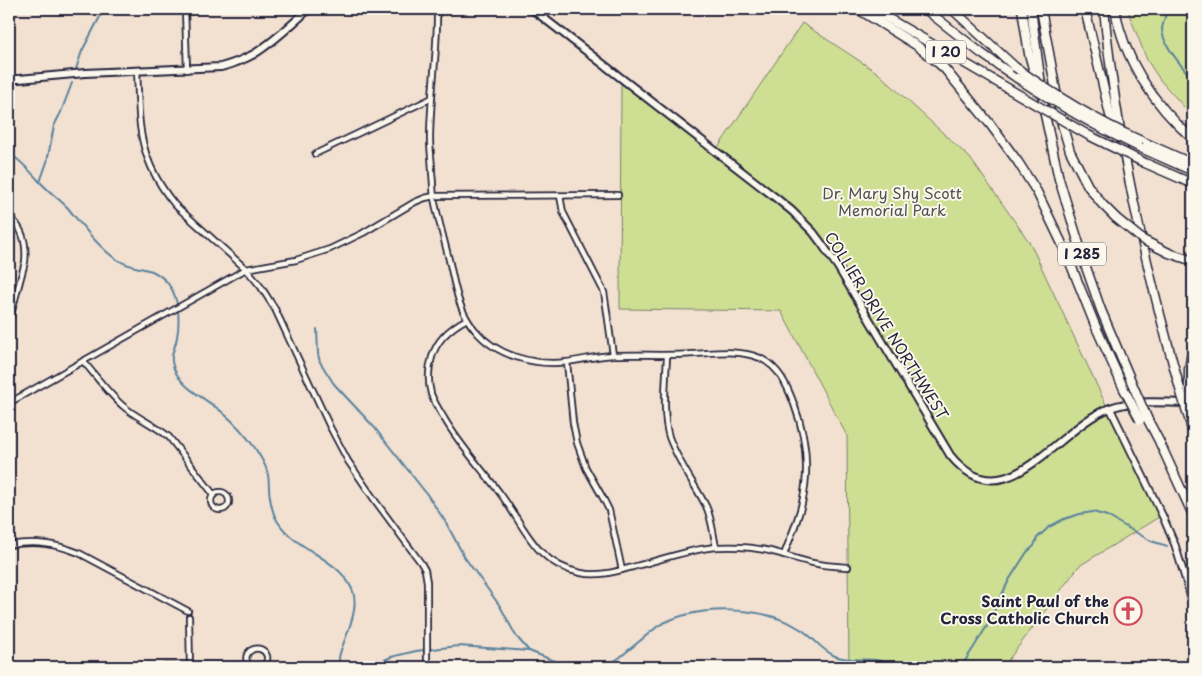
<svg xmlns="http://www.w3.org/2000/svg" width="1202" height="676" font-family="'Playpen Sans',sans-serif">
<style>
.green{fill:#cedf93;stroke:#788067}
.lines{fill:none;stroke-linecap:round;stroke-linejoin:round}
.stream{stroke:#59839d;stroke-width:2}
.minor-casing{stroke:#22223b;stroke-width:8}
.tertiary-casing{stroke:#22223b;stroke-width:9}
.secondary-casing{stroke:#22223b;stroke-width:10}
.motorway-casing{stroke:#22223b;stroke-width:11}
.minor{stroke:#fbf7ec;stroke-width:4.5}
.tertiary{stroke:#fbf7ec;stroke-width:5.5}
.secondary{stroke:#fbf7ec;stroke-width:6}
.motorway{stroke:#fbf7ec;stroke-width:8}
.motorway-bridge-casing{stroke:#22223b;stroke-width:11;stroke-linecap:butt}
.motorway-bridge{stroke:#fbf7ec;stroke-width:8}
.labels{text-anchor:middle;stroke-width:4;stroke-linejoin:round;paint-order:stroke}
.shield{fill:#fbf7ec;stroke:#636270;stroke-width:1}
.shield-label{font-size:14px;font-weight:bold;fill:#22223b}
.park-label{font-size:15px;fill:#4d5151;stroke:#fbf7ec}
.street-label{font-size:15px;fill:#22223b;stroke:#fbf7ec}
.poi-label{font-size:15px;font-weight:bold;fill:#22223b;stroke:#fbf7ec;text-anchor:end}
</style>
<rect width="100%" height="100%" fill="#f2e0d1"/>
<filter id="ink" filterUnits="userSpaceOnUse"><feTurbulence type="fractalNoise" baseFrequency=".02" numOctaves="2"/><feDisplacementMap in="SourceGraphic" scale="10" xChannelSelector="R" yChannelSelector="G"/><feConvolveMatrix kernelMatrix="1 2 1 2 8 2 1 2 1" color-interpolation-filters="sRGB"/></filter>
<g filter="url(#ink)">
<!-- green -->
<g class="green">
<polygon points="1127,9 1193,9 1193,117 1160,80 1147,60"/>
<polygon points="802,23 878,73 970,158 1030,243 1107,407 1145,479 1159,517 1079,566 1003,667 849,667 847,436 781,311 620,309 621,77 717,149"/>
</g>
<g class="lines">
<!-- stream -->
<g class="stream">
<path d="M1167 9C1166 15 1163 22 1162 29 1162 45 1184 68 1193 80"/>
<polyline points="76,69 82,51 104,9"/>
<path d="M9 153C20 160 30 171 39 181 48 191 58 198 67 207 81 224 95 243 113 257 122 264 134 267 144 269 147 270 150 270 152 271 157 273 166 280 169 285 179 298 180 321 177 337 175 352 167 355 176 373 186 391 207 399 222 412 234 422 245 434 255 448 259 455 265 463 267 471 270 480 268 489 270 497 271 505 274 516 278 522 296 550 336 557 351 587 360 604 350 626 344 642 342 648 339 653 339 660 340 661 341 666 342 667"/>
<polyline points="40,182 47,162 54,126 61,112 72,83"/>
<polyline points="317,329 318,354 320,362 334,384 374,427 426,493 445,521 465,558 500,606 516,636 529,651"/>
<polyline points="370,667 391,657 416,651 458,646 529,651 568,666 581,667"/>
<path d="M597 667 611 663 619 658 658 626C696 604 764 605 802 630 814 638 821 650 835 656 855 664 875 654 894 667"/>
<polyline points="961,667 974,647 987,626 1009,580 1027,552 1034,546 1037,538 1049,527 1064,519 1080,514 1093,512 1107,516 1151,541 1167,546"/>
</g>
<!-- minor casing -->
<g class="minor-casing">
<g id="minor">
<polyline points="185,9 187,70"/>
<path d="M437 9C438 52 430 96 430 139 430 151 432 162 432 173 433 181 433 190 434 198 438 220 445 242 450 264 455 287 459 312 475 330 496 356 535 366 567 362 582 360 597 356 613 355 640 354 666 356 693 354 715 353 739 349 760 358 779 367 787 385 794 404 806 436 810 469 802 503 798 521 790 538 784 555"/>
<path d="M137 70C138 88 138 107 140 125 143 154 156 182 175 205L246 269 261 287 275 309 330 427 348 461 376 502 421 563 425 570 427 582V667"/>
<polyline points="315,154 432,98"/>
<polyline points="560,196 563,212 604,292 606,305 613,355"/>
<path d="M9 216C23 228 27 244 25 262L9 322"/>
<path d="M467 319C450 328 437 339 432 357 428 369 428 382 431 394 434 402 439 410 444 418 460 446 483 470 502 496 526 529 536 564 581 573 599 577 618 571 636 566 663 559 690 549 717 547 735 546 753 547 770 551 786 555 801 561 818 564 827 566 838 566 848 567"/>
<path d="M667 356C666 380 662 415 669 437 678 462 694 483 706 506 712 519 713 534 716 547"/>
<path d="M83 361C96 376 108 393 123 406 137 418 155 425 169 437L214 495"/>
<polyline points="567,362 573,423 577,443 586,468 603,498 609,510 622,570"/>
<polyline points="9,403 246,269 296,260 330,249 363,233 415,202 425,198 434,196 618,195"/>
<circle cx="220" cy="501" r="9"/>
<path d="M9 545C35 541 54 543 79 553L188 611"/>
<polyline points="189,617 190,667"/>
<polyline points="9,667 190,667 248,665"/>
<path d="M250 667C237 651 262 641 267 656 268 661 266 664 263 667"/>
</g>
</g>
<!-- tertiary casing -->
<g class="tertiary-casing">
<polyline id="tertiary" points="1110,408 1163,517 1175,545 1193,604"/>
</g>
<!-- secondary casing -->
<g class="secondary-casing">
<g id="secondary">
<path d="M532 9 776 198 792 211 813 232 822 244 838 267 950 455C1005 524 1056 428 1110 408 1134 399 1163 403 1189 403"/>
<path d="M9 79H19L85 73 221 67C232 64 243 60 254 54 274 42 292 24 309 9"/>
</g>
</g>
<!-- motorway casing -->
<g class="motorway-casing">
<g id="motorway">
<polyline points="858,9 916,45 930,56 944,68 990,124 1018,162 1037,192 1065,250 1095,325 1124,389"/>
<polyline points="872,9 1021,96"/>
<polyline points="925,9 981,53 1017,78"/>
<polyline points="952,9 1015,67"/>
<polyline points="1022,9 1029,54 1036,79"/>
<polyline points="1031,9 1045,115 1059,179 1087,270 1101,310 1134,388"/>
<polyline points="1041,9 1062,124 1070,151 1088,186 1102,204 1116,218"/>
<polyline points="1085,9 1110,115 1117,128"/>
<path d="M1104 9C1116 138 1145 264 1180 389"/>
<path d="M1115 9C1124 60 1154 105 1193 139"/>
<polyline points="1139,140 1193,164"/>
<polyline points="1141,148 1193,171"/>
<polyline points="1145,163 1193,184"/>
<polyline points="1169,253 1193,261"/>
<polyline points="1189,390 1189,370 1193,346"/>
<polyline points="1148,420 1159,441 1193,515"/>
<polyline points="1190,422 1193,434"/>
</g>
</g>
<!-- minor -->
<use href="#minor" class="minor"/>
<!-- tertiary -->
<use href="#tertiary" class="tertiary"/>
<!-- secondary -->
<use href="#secondary" class="secondary"/>
<!-- motorway -->
<use href="#motorway" class="motorway"/>
<!-- motorway-bridge casing -->
<g class="motorway-bridge-casing">
<g id="motorway-bridge">
<path d="M1015 67C1054 95 1095 120 1139 140"/>
<path d="M1017 78C1057 104 1098 128 1141 148"/>
<polyline points="1021,96 1088,135 1145,163"/>
<polyline points="1116,218 1143,240 1169,253"/>
<polyline points="1134,388 1148,420"/>
<polyline points="1124,389 1140,420"/>
<polyline points="1180,389 1190,422"/>
<polyline points="1189,390 1192,405 1191,420"/>
</g>
</g>
<!-- motorway-bridge -->
<use href="#motorway-bridge" class="motorway-bridge"/>
</g>
</g>
<!-- icons -->
<defs>
<g id="church-ring" transform="scale(1.4375)"><circle r="9.5" fill="#fbf7ec" stroke="#d1495b" stroke-width="1.5"/><path d="M-1.2-6h2.4v3.5h3.3v2.4h-3.3V6h-2.4V-.1h-3.3v-2.4h3.3Z" fill="#d1495b"/></g>
</defs>
<g fill-rule="evenodd">
<use href="#church-ring" x="1128" y="611"/>
</g>
<g class="labels">
<!-- shield labels -->
<g class="shield">
<rect x="926" y="40.5" width="40" height="23" rx="4"/>
<rect x="1058" y="242.5" width="48" height="23" rx="4"/>
</g>
<g class="shield-label">
<text x="946" y="57">I 20</text>
<text x="1082" y="259">I 285</text>
</g>
<!-- park labels -->
<g class="park-label">
<text x="892" y="199">Dr. Mary Shy Scott<tspan x="892" dy="17">Memorial Park</tspan></text>
</g>
<!-- street labels -->
<g class="street-label">
<text transform="translate(886 326) rotate(58)" y="5">COLLIER DRIVE NORTHWEST</text>
</g>
<!-- poi labels -->
<g class="poi-label">
<text x="1109" y="607">Saint Paul of the<tspan x="1109" dy="17">Cross Catholic Church</tspan></text>
</g>
</g>
<!-- margin -->
<rect width="1202" height="676" fill="none" stroke="#fbf7ec" stroke-width="30"/>
<rect x="15" y="15" width="1172" height="646" fill="none" stroke="#22223b" stroke-width="2" filter="url(#ink)"/>
</svg>
